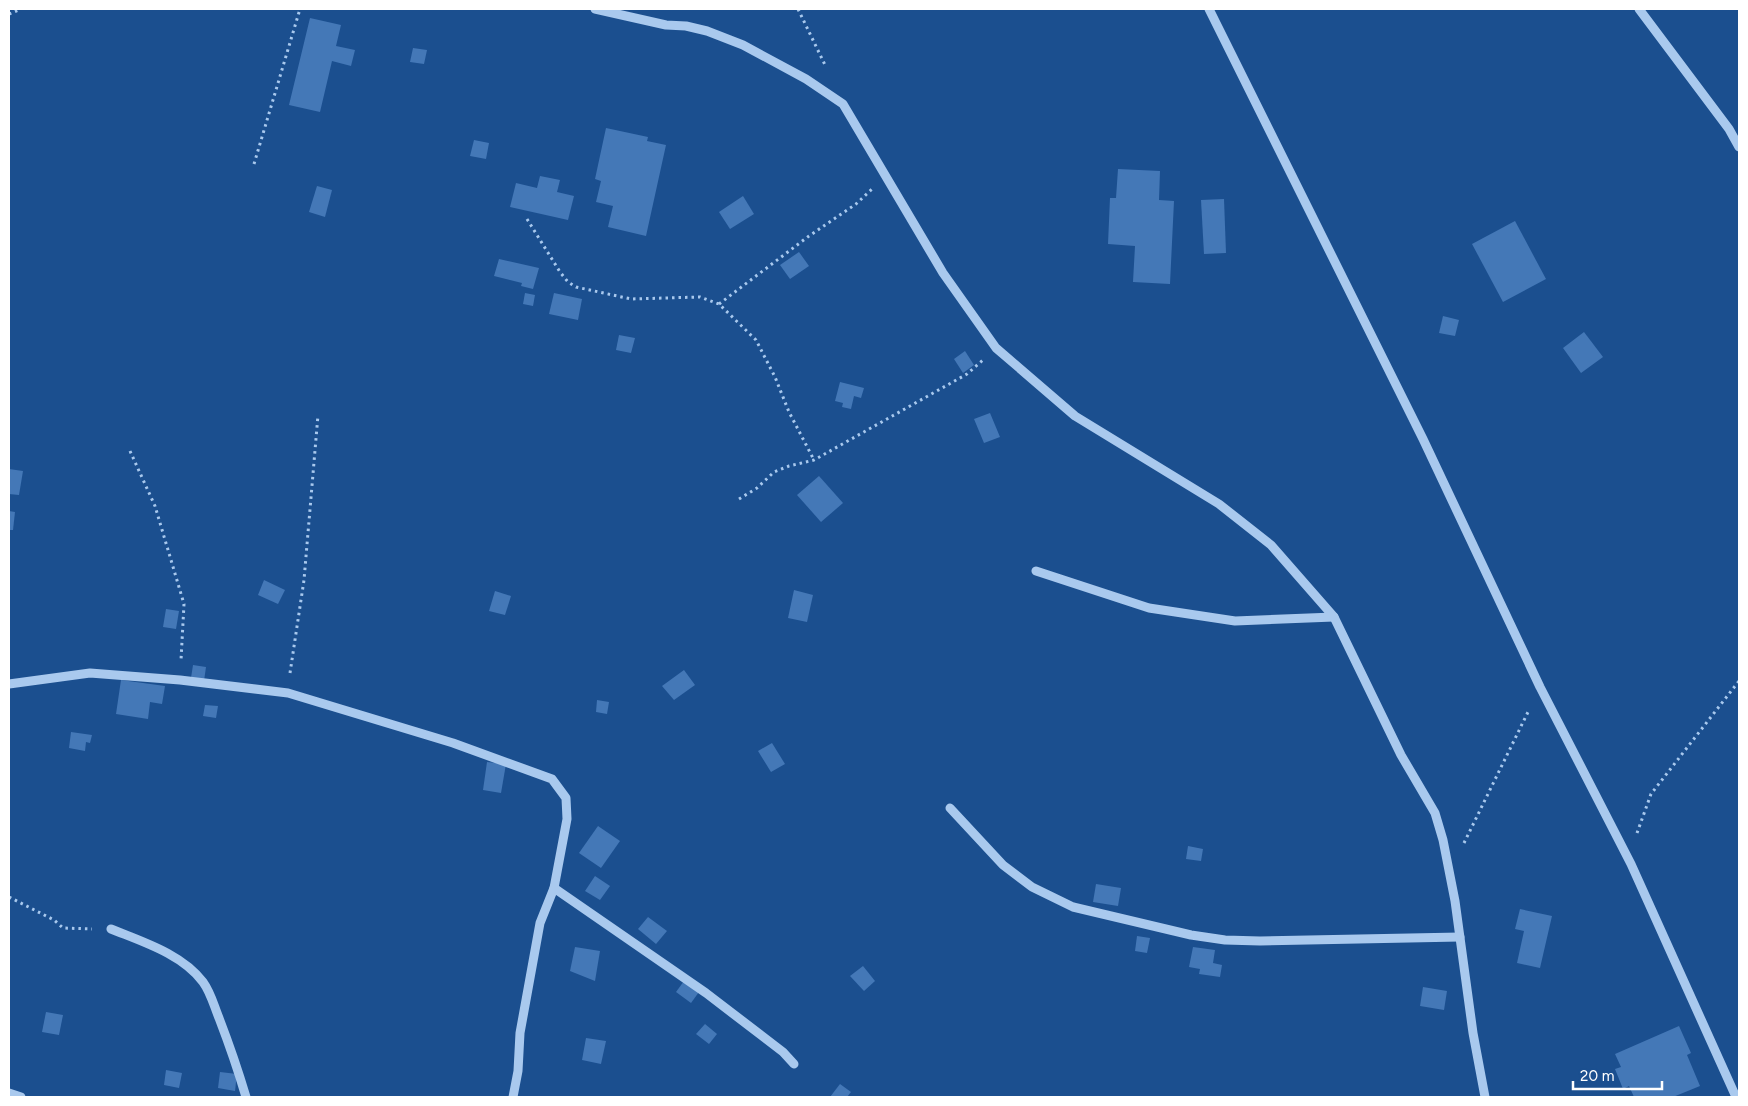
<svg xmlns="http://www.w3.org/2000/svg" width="1748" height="1106" font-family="Figtree,sans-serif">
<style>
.building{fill:#4478b7}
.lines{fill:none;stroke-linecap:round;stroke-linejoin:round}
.path{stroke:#a9c9ee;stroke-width:3;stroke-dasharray:2.5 4;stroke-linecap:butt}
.minor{stroke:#a9c9ee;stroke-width:9}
</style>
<rect width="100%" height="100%" fill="#1b4f8f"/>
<!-- building -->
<g class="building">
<polygon points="310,18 341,25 336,46 355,50 351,66 332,61 320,112 289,105"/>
<polygon points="413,48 427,50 424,64 410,62"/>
<polygon points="606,128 648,137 647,141 666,145 646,236 608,227 613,206 596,202 601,181 595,179"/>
<polygon points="474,140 489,143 486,159 470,156"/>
<polygon points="1118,169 1160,171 1159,200 1174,201 1170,284 1133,282 1135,246 1108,244 1110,198 1116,198"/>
<polygon points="540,176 560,180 557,192 574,196 568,220 510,207 516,183 537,188"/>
<polygon points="317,186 332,190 325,217 309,212"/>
<polygon points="743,196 754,214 730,229 719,212"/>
<polygon points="1224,199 1226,253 1204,254 1201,200"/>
<polygon points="1515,221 1546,279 1503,302 1472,244"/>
<polygon points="799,252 809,266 790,279 780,265"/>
<polygon points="499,259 539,268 533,289 521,286 522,283 494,276"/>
<polygon points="525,293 535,295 533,306 523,304"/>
<polygon points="554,293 582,299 578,320 549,314"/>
<polygon points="1443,316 1459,320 1455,336 1439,333"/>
<polygon points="1584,332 1603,357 1581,373 1563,348"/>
<polygon points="619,335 635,338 631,353 616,350"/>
<polygon points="965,351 974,365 963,373 954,359"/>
<polygon points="840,382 864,388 861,398 854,396 851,409 842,407 843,403 835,401"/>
<polygon points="990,413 1000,437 984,443 974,419"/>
<polygon points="9,469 23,471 19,495 9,494"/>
<polygon points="819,476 843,503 821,522 797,495"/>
<polygon points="9,511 15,512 13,530 9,530"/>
<polygon points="264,580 285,590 278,604 258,595"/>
<polygon points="794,590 813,595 807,622 788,618"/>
<polygon points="495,591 511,596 505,615 489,611"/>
<polygon points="166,609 179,611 176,629 163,627"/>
<polygon points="193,665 206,667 204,681 191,678"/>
<polygon points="684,670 695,685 674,700 662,686"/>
<polygon points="121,680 165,686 162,704 150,702 148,719 116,714"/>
<polygon points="597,700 609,702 607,714 596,712"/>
<polygon points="205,705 218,706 216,718 203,716"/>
<polygon points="71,732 92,735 90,743 86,742 85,751 69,748"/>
<polygon points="772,743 785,764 771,772 758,751"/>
<polygon points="487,762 506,764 501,793 483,790"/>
<polygon points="598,826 620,841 601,868 579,853"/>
<polygon points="1188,846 1203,849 1201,861 1186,859"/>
<polygon points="595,876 610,886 600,900 585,891"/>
<polygon points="1096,884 1121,888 1118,906 1093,902"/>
<polygon points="1520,909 1552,916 1540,968 1517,963 1524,931 1515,929"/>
<polygon points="648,917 667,931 656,944 638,929"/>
<polygon points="1137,936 1150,938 1147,953 1135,951"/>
<polygon points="575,947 600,951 595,981 570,971"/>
<polygon points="1193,947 1215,950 1213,963 1222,965 1220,977 1199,974 1200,969 1189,967"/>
<polygon points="863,966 875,981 864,991 850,976"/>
<polygon points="684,981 699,992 691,1003 676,992"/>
<polygon points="1423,987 1447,991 1444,1010 1420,1006"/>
<polygon points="46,1012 63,1015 59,1035 42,1032"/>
<polygon points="705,1024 717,1034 709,1044 696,1034"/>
<polygon points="1679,1026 1691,1053 1687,1055 1700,1086 1673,1097 1634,1097 1629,1086 1623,1089 1615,1069 1621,1067 1615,1054"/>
<polygon points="586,1038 606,1041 601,1064 582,1060"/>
<polygon points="166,1070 182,1073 179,1088 164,1085"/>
<polygon points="220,1072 237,1074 235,1091 218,1088"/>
<polygon points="840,1084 851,1092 847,1097 830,1097"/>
</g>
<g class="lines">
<!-- path -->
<g class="path">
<polyline points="798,9 826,67"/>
<polyline points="9,14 21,9"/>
<polyline points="254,164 300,9"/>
<polyline points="527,219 560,272 568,282 576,287 631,299 700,297 719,304 756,340 775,377 789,412 814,460"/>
<polyline points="719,304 809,236 856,204 872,189"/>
<polyline points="130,451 155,506 184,604 181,660"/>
<polyline points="739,499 757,488 774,472 789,466 814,460 967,374 983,360"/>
<polyline points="290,673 304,580 318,415"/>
<polyline points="1637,833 1651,794 1739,681"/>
<polyline points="1464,843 1529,710"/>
<polyline points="9,897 54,920 63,928 92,929"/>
</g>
<!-- minor -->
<g class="minor">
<polyline points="595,9 666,25 686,26 707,31 743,45 806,79 843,104 943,273 996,348 1075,416 1219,504 1271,545 1334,617 1401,755 1435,813 1443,840 1455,901 1473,1033 1485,1097"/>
<polyline points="1209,9 1423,439 1540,687 1631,864 1736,1097"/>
<polyline points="1639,9 1729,129 1739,147"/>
<polyline points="1036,571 1149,608 1235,621 1334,617"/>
<polyline points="9,684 90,673 180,680 288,693 453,743 552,779 566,798 567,819 554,888 540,923 520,1033 518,1071 513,1097"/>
<polyline points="950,808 1003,865 1032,887 1073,907 1191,935 1225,940 1260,941 1460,937"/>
<polyline points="554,888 706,993 783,1052 794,1064"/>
<path d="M111 929C143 942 182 954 203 982 211 993 214 1006 219 1018 229 1044 238 1070 246 1097"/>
<polyline points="9,1093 21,1097"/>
</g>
</g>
<!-- border -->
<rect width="1748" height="1106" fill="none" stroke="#ffffff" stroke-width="20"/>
<!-- scale -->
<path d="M1573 1081v8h89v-8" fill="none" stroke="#ffffff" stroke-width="2.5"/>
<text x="1580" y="1081" font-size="15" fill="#ffffff" stroke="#1b4f8f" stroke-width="4" paint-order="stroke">20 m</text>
</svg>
